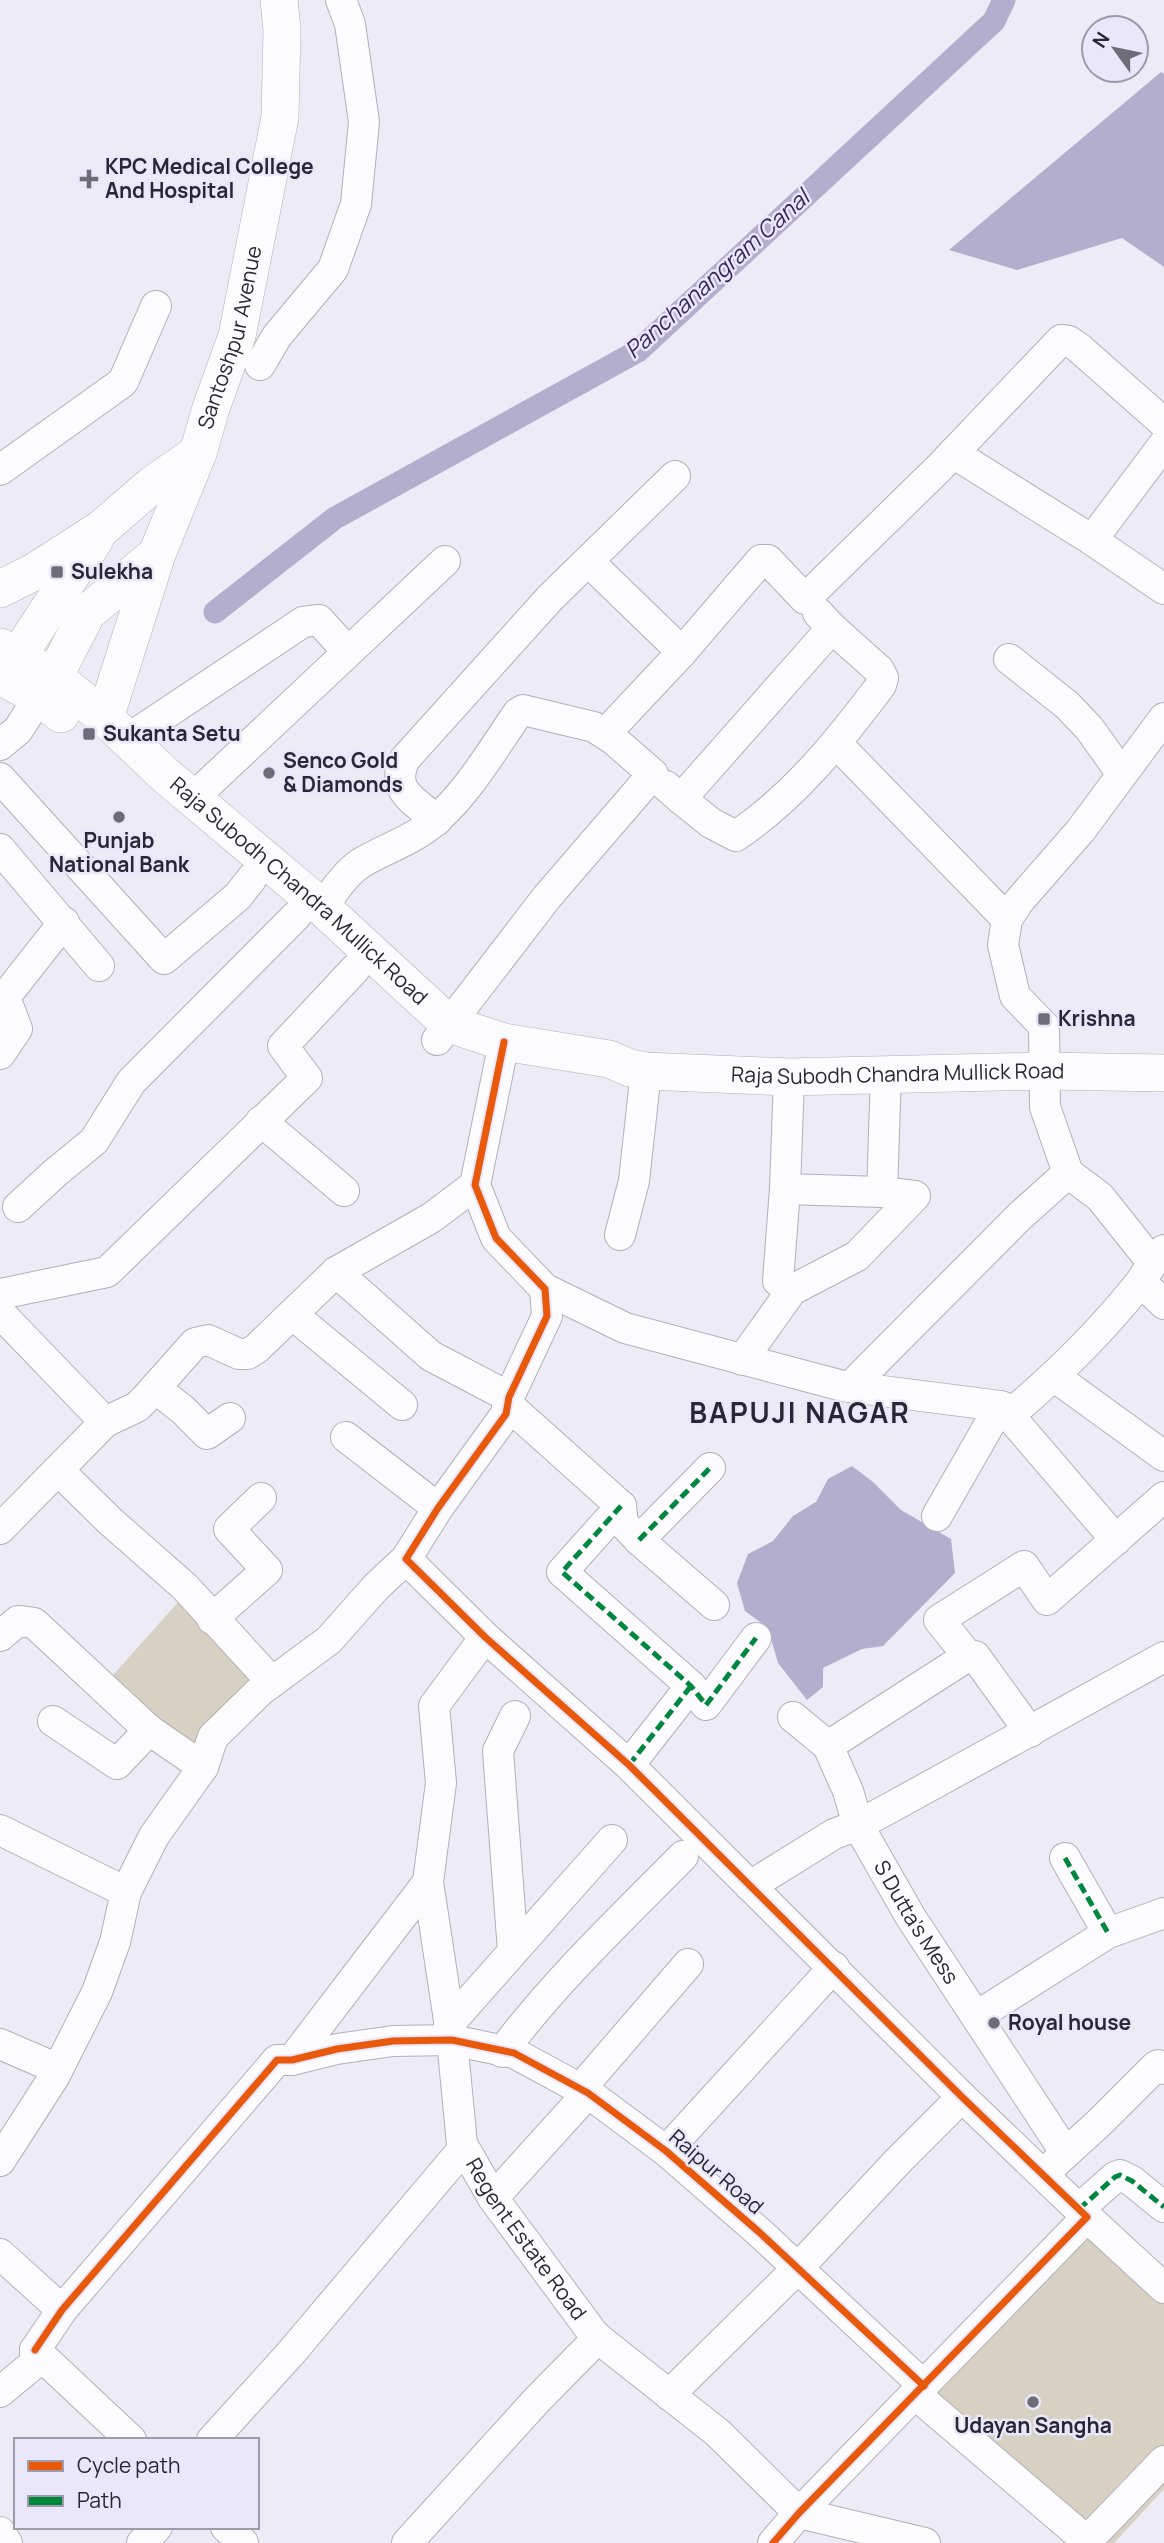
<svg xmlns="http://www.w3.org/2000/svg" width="1164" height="2543" font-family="Manrope,sans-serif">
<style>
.green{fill:#d6d1c2}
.water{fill:#b4aece}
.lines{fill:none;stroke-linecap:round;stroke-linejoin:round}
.canal{stroke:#b4aece;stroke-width:23}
.minor-casing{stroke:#b2afba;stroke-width:32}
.major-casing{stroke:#b2afba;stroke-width:38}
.minor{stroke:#fcfcfe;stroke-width:30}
.major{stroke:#fcfcfe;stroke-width:37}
.quiet{stroke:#00873e;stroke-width:5;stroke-dasharray:10 5;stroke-linecap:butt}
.cycleway-casing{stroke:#eae7fa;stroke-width:11}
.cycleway{stroke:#e8590c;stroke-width:7}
.poi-dot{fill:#6e6c77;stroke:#eae7fa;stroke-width:2.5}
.labels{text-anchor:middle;stroke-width:5;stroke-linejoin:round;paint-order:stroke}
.poi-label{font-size:21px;font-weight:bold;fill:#292733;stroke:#eae7fa;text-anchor:start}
.street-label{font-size:21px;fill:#292733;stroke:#eae7fa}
.water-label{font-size:23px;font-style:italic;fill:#36285c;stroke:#eae7fa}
.district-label{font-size:28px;font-weight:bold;letter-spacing:2px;fill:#292733;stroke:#eae7fa}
</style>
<rect width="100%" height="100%" fill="#edebf6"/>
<!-- green -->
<g class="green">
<polygon points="188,1591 265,1680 198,1754 106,1683"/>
<polygon points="1091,2221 1164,2287 1164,2489 1114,2543 1099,2543 924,2390"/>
</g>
<!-- water -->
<g class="water">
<polygon points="1161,72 1164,74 1164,267 1122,238 1017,270 949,250"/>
<polygon points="852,1466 873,1482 901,1510 951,1539 955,1573 883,1646 862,1649 823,1668 823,1687 807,1700 778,1663 768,1628 745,1611 737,1583 748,1554 773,1541 793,1516 816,1502 828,1479"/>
</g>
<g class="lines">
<!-- canal -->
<polyline class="canal" points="215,612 335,518 638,351 994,21 1004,0"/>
<!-- minor casing -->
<g class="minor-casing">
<g id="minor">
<polyline points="260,365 277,336 333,269 356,204 364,122 350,24 341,0"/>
<polyline points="953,453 1092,540 1164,589"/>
<polyline points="0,470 123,382 156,306"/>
<polyline points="1092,540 1164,444"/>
<polyline points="589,562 682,652"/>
<polyline points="1009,659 1067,705 1089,728 1122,774"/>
<polyline points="606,733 682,652 761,560 768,560 805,599 939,468 1061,340 1069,341 1079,348 1164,423"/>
<polyline points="128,739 303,622 319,620 348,652"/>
<polyline points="837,744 1007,919"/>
<polyline points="0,745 18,730 39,697"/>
<polyline points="0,778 164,959 238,896 252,878"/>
<polyline points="666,786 681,799 832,628 818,613"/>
<polyline points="193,798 445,561"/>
<path d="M681 799 711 823 736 836C794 797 839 741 881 685L883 678 879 670 832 628"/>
<path d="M437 820C415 801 389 791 405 759L550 598 675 476"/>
<polyline points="0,849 99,966"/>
<path d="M323 908C332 893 346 873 361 863 386 848 414 840 436 820 469 791 493 749 518 713L523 710 594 727 614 740 653 774 547 897 437 1040"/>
<polyline points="504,1042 475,1185 496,1238 545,1289 547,1316 509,1397 506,1414 438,1508 406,1559 485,1637 629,1765 962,2097 1087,2217 799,2513 773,2543"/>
<polyline points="0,1054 17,1029 5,997 64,922"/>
<polyline points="789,1077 785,1189 778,1281 792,1290"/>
<polyline points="261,1121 344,1191"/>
<polyline points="882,1192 886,1074"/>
<polyline points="18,1207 55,1173 94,1141 131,1082 296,916"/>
<polyline points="620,1235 634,1181 646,1071"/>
<polyline points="1151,1261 1100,1197 1068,1173 1045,1107 1044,1026 1015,996 1003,945 1007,919 1020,900 1081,830 1164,718"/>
<polyline points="336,1272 431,1356 509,1397"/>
<polyline points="1141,1282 1164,1304"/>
<path d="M545 1289 625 1328 843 1386 1000 1406 1014 1411C1059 1373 1102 1330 1139 1284 1149 1271 1149 1263 1164 1250"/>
<polyline points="0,1294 107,1272 307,1078 283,1046 355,969"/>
<polyline points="0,1313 105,1422"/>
<polyline points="293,1315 402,1405"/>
<polyline points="742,1360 792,1290 857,1256 915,1196 882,1192 785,1189"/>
<polyline points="1055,1377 1164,1456"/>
<polyline points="850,1387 1020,1216 1068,1173"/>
<polyline points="155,1388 183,1410 207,1434 230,1418"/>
<polyline points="507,1404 621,1506 623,1523 639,1540 714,1605"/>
<polyline points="1002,1407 1116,1540"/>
<polyline points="346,1437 438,1508"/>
<polyline points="58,1470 110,1521 185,1587 272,1682"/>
<polyline points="621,1506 562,1572 691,1686 706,1705 756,1638"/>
<polyline points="937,1516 1000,1406"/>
<polyline points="0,1529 105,1422 137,1407 147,1397 195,1343 208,1340 239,1354 248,1354 257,1348 336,1272 431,1218 475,1185"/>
<polyline points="639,1540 710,1468"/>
<polyline points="212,1619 267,1570 229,1529 261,1498"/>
<polyline points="0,1636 18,1621 34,1623 149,1730 203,1767"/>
<path id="s1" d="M485 1637 434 1706 441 1783 428 1882 452 2040 462 2144 493 2198 595 2336 718 2433 799 2513"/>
<polyline points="793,1717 828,1746 968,1656"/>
<polyline points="53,1721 117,1764 149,1730"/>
<polyline points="1030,1732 975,1656 968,1656 939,1620 1024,1566 1047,1600 1164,1497"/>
<path id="s2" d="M828 1746 848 1791 858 1825 910 1916 1065 2152"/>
<polyline points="629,1765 691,1686"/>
<polyline points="0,1830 126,1892"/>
<polyline points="1065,1858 1108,1933"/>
<polyline points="750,1886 834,1834 858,1825 888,1809 1164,1657"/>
<polyline points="513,1951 498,1751 515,1716"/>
<polyline points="977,2016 1108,1933 1164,1913"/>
<polyline points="449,2024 612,1840"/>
<polyline points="0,2044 58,2069"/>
<path d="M502 2052C556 1980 621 1919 683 1856"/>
<polyline points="292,2060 428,1882"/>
<polyline points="666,2151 834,1967"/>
<polyline points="0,2161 54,2077 97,1992 115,1942 126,1892 154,1836 203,1767 213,1737 260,1691 329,1640 376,1587 406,1559"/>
<polyline points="1053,2165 1100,2122 1155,2067 1158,2065 1164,2069"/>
<polyline points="493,2198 588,2093 588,2080 688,1964"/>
<polyline points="1079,2209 1115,2177 1120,2175 1132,2181 1164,2207"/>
<polyline points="1087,2217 1164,2288"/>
<polyline points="0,2254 62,2310"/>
<polyline points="35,2350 62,2310 277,2060 292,2060 337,2049 393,2041 452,2040 514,2053 588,2093 666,2151 759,2232 924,2386"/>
<polyline points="35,2350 131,2440"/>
<polyline points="0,2392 35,2363 35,2350"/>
<polyline points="915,2394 1087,2541"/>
<polyline points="669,2395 798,2268 899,2160 962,2097"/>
<polyline points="212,2440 290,2354 464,2148"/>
<polyline points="799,2513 925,2543"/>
<polyline points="226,2527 243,2543"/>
<polyline points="0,2532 7,2543"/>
<polyline points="142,2543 157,2527"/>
<polyline points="407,2543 537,2400 598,2338"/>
<polyline points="1085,2543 1164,2461"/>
</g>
</g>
<!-- major casing -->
<g class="major-casing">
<g id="major">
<polyline points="0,589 34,572 101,529 152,485 198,453"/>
<path id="s3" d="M0 647 54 677 105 718 164 774 323 908 449 1024 504 1042 609 1059 630 1068 646 1071 789 1077 1044 1071 1164 1073"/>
<polyline points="6,674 95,539"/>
<polyline points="0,676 39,697 61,714"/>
<path id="s4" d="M41 695 54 677 87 613 157 554 198 453 211 408 237 336 280 117 282 30 279 0"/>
<polyline points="105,718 157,554"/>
</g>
</g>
<!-- minor -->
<use href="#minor" class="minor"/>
<!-- major -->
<use href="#major" class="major"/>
<!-- quiet -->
<g class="quiet">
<polyline points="621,1506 562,1572 691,1686 706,1705 756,1638"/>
<polyline points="639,1540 710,1468"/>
<polyline points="629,1765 691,1686"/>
<polyline points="1065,1858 1108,1933"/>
<polyline points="1079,2209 1115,2177 1120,2175 1132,2181 1164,2207"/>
</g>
<!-- cycleway casing -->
<g class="cycleway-casing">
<g id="cycleway">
<polyline points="504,1042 475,1185 496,1238 545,1289 547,1316 509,1397 506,1414 438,1508 406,1559 485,1637 629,1765 962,2097 1087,2217 799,2513 773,2543"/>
<polyline points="35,2350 62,2310 277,2060 292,2060 337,2049 393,2041 452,2040 514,2053 588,2093 666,2151 759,2232 924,2386"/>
</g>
</g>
<!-- cycleway -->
<use href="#cycleway" class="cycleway"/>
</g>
<!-- markers -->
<g class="poi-dot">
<path d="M85.5 168.5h7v7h7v7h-7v7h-7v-7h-7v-7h7z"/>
<rect x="50" y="565" width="14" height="14" rx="3.5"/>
<rect x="82" y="727" width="14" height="14" rx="3.5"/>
<circle cx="269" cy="773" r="7"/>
<circle cx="119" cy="817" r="7"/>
<rect x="1037" y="1012" width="14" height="14" rx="3.5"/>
<circle cx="994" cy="2023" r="7"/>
<circle cx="1033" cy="2402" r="7"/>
</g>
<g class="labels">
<!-- poi labels -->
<g class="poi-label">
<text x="105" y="174">KPC Medical College<tspan x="105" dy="24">And Hospital</tspan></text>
<text x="71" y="579">Sulekha</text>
<text x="103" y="741">Sukanta Setu</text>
<text x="283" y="768">Senco Gold<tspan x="283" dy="24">&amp; Diamonds</tspan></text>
<text x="119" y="848" text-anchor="middle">Punjab<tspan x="119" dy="24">National Bank</tspan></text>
<text x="1058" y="1026">Krishna</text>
<text x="1008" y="2030">Royal house</text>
<text x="1033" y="2433" text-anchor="middle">Udayan Sangha</text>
</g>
<!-- street labels -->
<g class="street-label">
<text dy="7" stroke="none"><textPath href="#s4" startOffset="415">Santoshpur Avenue</textPath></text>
<text dy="7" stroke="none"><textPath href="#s3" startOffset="387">Raja Subodh Chandra Mullick Road</textPath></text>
<text dy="7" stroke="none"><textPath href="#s3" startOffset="1043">Raja Subodh Chandra Mullick Road</textPath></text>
<text dy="7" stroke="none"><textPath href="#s2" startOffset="198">S Dutta's Mess</textPath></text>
<text transform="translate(716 2172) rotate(41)" y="7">Raipur Road</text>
<text dy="7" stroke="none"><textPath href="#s1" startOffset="642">Regent Estate Road</textPath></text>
</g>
<!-- water labels -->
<g class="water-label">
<text transform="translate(717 274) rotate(-42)" y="8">Panchanangram Canal</text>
</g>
<!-- district labels -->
<g class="district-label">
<text x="800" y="1423">BAPUJI NAGAR</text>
</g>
</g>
<!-- legend -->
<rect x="14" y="2438" width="245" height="91" fill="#eae7fa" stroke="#9d9aaa" stroke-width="2"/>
<rect x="28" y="2461" width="35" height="10" fill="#e8590c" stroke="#9d9aaa" stroke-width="2"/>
<text x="77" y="2473" font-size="21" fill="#292733">Cycle path</text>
<rect x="28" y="2496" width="35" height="10" fill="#00873e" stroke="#9d9aaa" stroke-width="2"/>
<text x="77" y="2508" font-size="21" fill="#292733">Path</text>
<!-- north arrow -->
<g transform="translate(1115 49) rotate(303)"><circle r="33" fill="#eae7fa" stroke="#9d9aaa" stroke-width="2"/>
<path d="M0-5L12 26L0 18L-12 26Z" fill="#6e6c77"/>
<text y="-10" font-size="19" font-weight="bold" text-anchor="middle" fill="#292733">N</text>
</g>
</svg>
